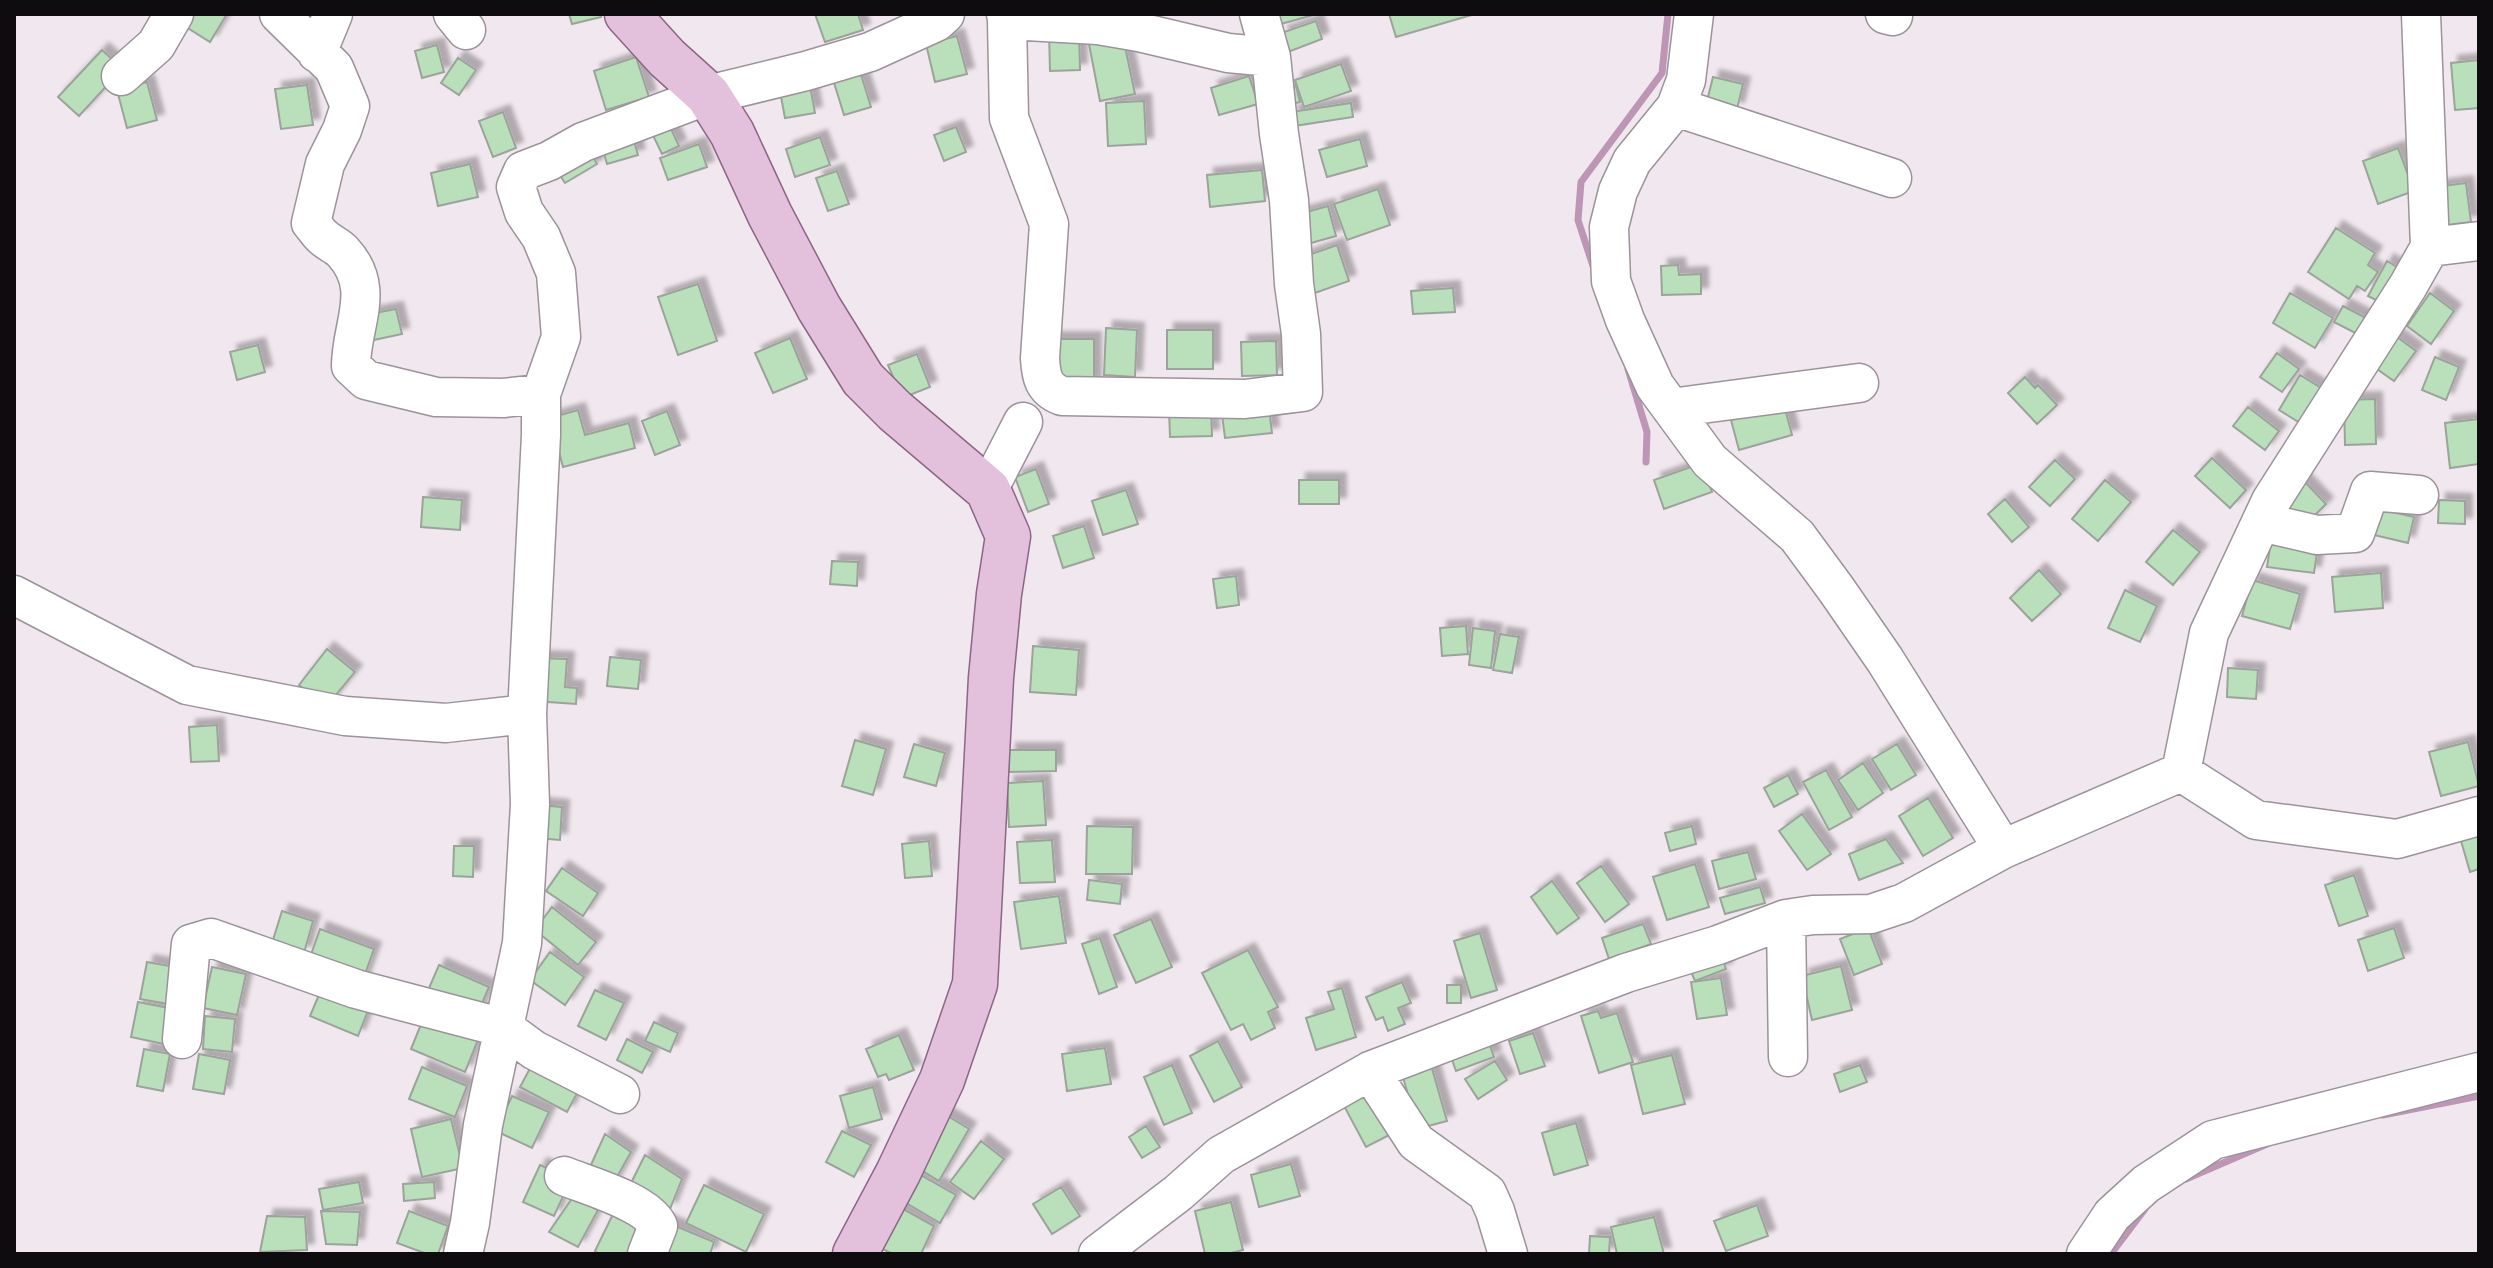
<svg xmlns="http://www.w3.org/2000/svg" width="2493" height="1268" font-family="Karla,sans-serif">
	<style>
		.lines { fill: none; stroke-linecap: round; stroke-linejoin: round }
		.stream { stroke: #bd95b5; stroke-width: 7 }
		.building { fill: #b9e0bb; stroke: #9ba39b; stroke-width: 2; filter: url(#shadow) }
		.minor-casing { stroke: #9c939a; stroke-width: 41 }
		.major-casing { stroke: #8c6685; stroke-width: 47 }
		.minor { stroke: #fff; stroke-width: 38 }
		.major { stroke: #e3c0dc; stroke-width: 44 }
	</style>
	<defs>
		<filter id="shadow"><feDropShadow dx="7" dy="-7" stdDeviation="2" flood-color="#0004"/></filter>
	</defs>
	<rect width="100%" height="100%" fill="#f1e7ee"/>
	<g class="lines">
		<!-- stream -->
		<path class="stream" d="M1593 266 1578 220 1581 182 1662 73 1668 14
			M1628 369 1647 432 1646 462
			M2383 1115 2479 1096
			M2186 1179 2267 1144
			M2111 1254 2145 1209"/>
	</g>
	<!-- building -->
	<path class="building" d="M179 14H227L210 42 175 20Z
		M569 14H600L601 17 572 24Z
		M815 14H858L863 30 825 42Z
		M1278 14H1317L1281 24Z
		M1389 14H1475L1396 37Z
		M1316 21 1322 39 1288 52 1281 33Z
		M1079 30 1080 70 1050 71 1049 31Z
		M957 36 967 74 935 82 926 44Z
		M1123 37 1135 94 1100 101 1089 44Z
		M437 45 444 72 422 78 415 51Z
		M102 50 113 60 102 73 111 81 79 116 58 97Z
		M636 57 649 97 606 110 594 71Z
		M458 58 476 70 459 95 441 83Z
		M2479 60V108L2455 110 2451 63Z
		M1341 64 1351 91 1304 107 1295 80Z
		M858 65 871 107 844 115 831 73Z
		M1249 76 1258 104 1219 115 1211 88Z
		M1713 77 1743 84 1737 109 1707 101Z
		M809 80 815 113 785 118 779 86Z
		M147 82 157 120 127 128 117 90Z
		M307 85 313 125 281 129 275 89Z
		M1296 86 1300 102 1288 105 1284 89Z
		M1144 101 1146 144 1108 146 1106 103Z
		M1351 103 1353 117 1294 126 1291 112Z
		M503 112 516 148 493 157 479 121Z
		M665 116 679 146 662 154 648 125Z
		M956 127 966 152 944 161 934 135Z
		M632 134 638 155 607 164 601 143Z
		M820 137 830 165 795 177 786 149Z
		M1360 139 1367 166 1327 177 1319 150Z
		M699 144 707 167 668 180 660 158Z
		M587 146 597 164 565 183 554 166Z
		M2398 148 2414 191 2378 204 2363 161Z
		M470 164 478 197 438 206 431 173Z
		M1262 170 1265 201 1210 207 1207 175Z
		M837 171 849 204 828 211 816 178Z
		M2466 183 2471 222 2439 226 2434 187Z
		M1378 189 1390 225 1347 240 1334 204Z
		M1328 206 1336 236 1304 245 1296 215Z
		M2336 228 2375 253 2368 265 2378 272 2365 291 2357 286 2349 299 2308 272Z
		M1337 245 1349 281 1312 294 1300 258Z
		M2387 261 2407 273 2388 306 2368 296Z
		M1678 265 1679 275 1701 274V294L1662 295 1661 266Z
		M698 284 717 341 678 355 658 297Z
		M1453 288 1455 312 1413 314 1411 291Z
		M2290 293 2333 318 2315 348 2273 323Z
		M2430 293 2454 311 2431 344 2407 326Z
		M2343 306 2372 321 2363 337 2334 322Z
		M396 309 402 334 369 341 364 315Z
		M1106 328 1137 330 1135 377 1104 375Z
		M1167 330H1213V369H1167Z
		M2389 331 2416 351 2394 381 2367 362Z
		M790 338 807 379 773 393 755 353Z
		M1050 339H1094V385H1050Z
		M1276 341 1277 375 1242 376 1241 342Z
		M258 345 265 372 237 380 230 352Z
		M2277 353 2299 369 2282 392 2260 377Z
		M917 354 930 387 902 398 888 365Z
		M2435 357 2459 367 2446 400 2422 390Z
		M2300 375 2326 391 2305 426 2279 410Z
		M2025 377 2035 388 2038 385 2057 405 2037 424 2008 393Z
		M2375 399 2376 444 2345 445 2344 400Z
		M1268 400 1272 433 1225 438 1221 406Z
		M1784 405 1792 435 1739 450 1731 420Z
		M2248 407 2279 431 2265 450 2233 426Z
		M1211 408 1212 436 1170 437 1169 409Z
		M578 410 585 435 629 423 635 448 563 467 550 418Z
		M667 411 680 445 655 455 642 421Z
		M2479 419V464L2450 468 2445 423Z
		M2212 458 2246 490 2230 508 2195 476Z
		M2055 460 2075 479 2050 506 2029 487Z
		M1702 463 1712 492 1664 509 1654 480Z
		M1036 469 1049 504 1028 512 1015 477Z
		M1299 480H1339V504H1299Z
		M2105 480 2131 502 2098 541 2072 519Z
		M2303 480 2326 504 2301 529 2278 506Z
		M1126 490 1138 524 1103 535 1092 501Z
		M423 497 462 500 460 530 421 527Z
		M2005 499 2029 527 2012 542 1988 514Z
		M2439 500 2465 501V524L2438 523Z
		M2375 508 2414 517 2408 543 2370 534Z
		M1084 526 1094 558 1063 568 1053 536Z
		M2173 530 2200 552 2173 585 2146 562Z
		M2271 540 2318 546 2314 573 2267 567Z
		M832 561 858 562 857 586 830 584Z
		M2039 570 2061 594 2032 621 2010 598Z
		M2381 573 2383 608 2335 612 2332 577Z
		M1236 576 1239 605 1217 608 1213 579Z
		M2252 580 2300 594 2290 629 2242 616Z
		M2125 590 2157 606 2140 642 2108 628Z
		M1466 626 1468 654 1442 656 1440 628Z
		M1473 628 1495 631 1491 668 1469 665Z
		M1500 634 1519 637 1512 673 1493 670Z
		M1033 646 1079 650 1076 695 1030 692Z
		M327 649 355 672 326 707 299 685Z
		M610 657 641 660 638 689 607 686Z
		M537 658 567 659 565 687 577 688 576 704 534 701Z
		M2228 668 2258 670 2256 699 2227 697Z
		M217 725 219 761 191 762 189 727Z
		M855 740 886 749 873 795 842 786Z
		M2468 742 2479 786 2441 796 2429 752Z
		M914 744 945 753 936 786 904 777Z
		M1897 744 1916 775 1891 790 1872 759Z
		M1009 750H1056V771L1009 772Z
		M1863 763 1883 793 1858 810 1838 780Z
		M1826 770 1852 817 1829 830 1803 782Z
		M1788 775 1798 794 1774 807 1764 788Z
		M1043 781 1046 825 1009 827 1007 783Z
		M1928 798 1953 838 1923 856 1899 816Z
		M539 805 562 807 560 840 536 838Z
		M1802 814 1831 854 1807 870 1779 831Z
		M1087 826 1133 827 1132 874H1086Z
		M1692 826 1696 844 1670 851 1665 833Z
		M2479 829V869L2470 872 2459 834Z
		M1886 839 1903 863 1859 880 1849 854Z
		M1052 840 1055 882 1020 883 1017 842Z
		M929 841 932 876 905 878 902 844Z
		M454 846H474L473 877 453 876Z
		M1748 852 1756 879 1719 889 1712 861Z
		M1695 864 1709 907 1667 920 1653 877Z
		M1601 866 1629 904 1605 922 1577 883Z
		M562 868 598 893 583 916 546 891Z
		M2354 875 2368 916 2339 926 2325 885Z
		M1089 880 1122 884 1120 904 1087 900Z
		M1552 881 1579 918 1557 934 1531 897Z
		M1760 887 1765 903 1725 914 1720 898Z
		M1059 896 1066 943 1021 949 1014 902Z
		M552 907 596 942 578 965 535 930Z
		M282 911 313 921 304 953 272 943Z
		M1151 919 1172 967 1136 983 1114 935Z
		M1643 924 1651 944 1609 959 1602 938Z
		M1868 928 1882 964 1854 975 1840 939Z
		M2394 928 2404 958 2368 971 2358 940Z
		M320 929 374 949 361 985 307 966Z
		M1480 933 1497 990 1471 998 1454 941Z
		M1100 938 1117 987 1099 994 1082 944Z
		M1718 947 1726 969 1695 981 1686 960Z
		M1248 950 1278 1007 1268 1012 1275 1028 1251 1040 1243 1024 1231 1030 1202 973Z
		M550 952 584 977 565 1005 530 980Z
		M147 962 181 968 174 1005 140 999Z
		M439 965 489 987 476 1017 426 995Z
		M1841 966 1852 1010 1812 1020 1802 976Z
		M212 967 246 974 237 1015 203 1008Z
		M1721 978 1727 1015 1697 1019 1691 982Z
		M1402 982 1411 1003 1398 1008 1405 1024 1388 1031 1383 1017 1376 1020 1366 997Z
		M324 983 371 1003 358 1036 310 1016Z
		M1447 985H1461V1003H1447Z
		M1342 988 1356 1037 1316 1050 1306 1018 1334 1009 1328 992Z
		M595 990 624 1003 606 1040 578 1026Z
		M138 1002 179 1010 173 1046 131 1037Z
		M1598 1011 1601 1018 1617 1013 1633 1062 1599 1073 1581 1016Z
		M205 1016 235 1019 232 1052 203 1049Z
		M424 1017 478 1040 465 1072 411 1049Z
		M654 1022 678 1033 670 1052 645 1041Z
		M1533 1033 1545 1066 1520 1074 1509 1041Z
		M899 1035 914 1070 889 1080 886 1074 878 1077 866 1049Z
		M1487 1037 1494 1057 1456 1071 1449 1051Z
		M627 1039 653 1052 642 1073 617 1060Z
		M1218 1041 1242 1087 1214 1102 1190 1056Z
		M1105 1048 1111 1084 1067 1091 1062 1054Z
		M144 1049 170 1054 163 1091 137 1086Z
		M199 1054 230 1060 224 1094 193 1089Z
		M1672 1055 1685 1104 1643 1114 1631 1065Z
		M534 1061 581 1086 567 1112 520 1087Z
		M1495 1061 1507 1080 1478 1099 1465 1079Z
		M1172 1065 1192 1113 1164 1125 1144 1077Z
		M1431 1065 1447 1121 1417 1129 1402 1073Z
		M1860 1065 1867 1082 1840 1092 1834 1074Z
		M422 1067 467 1086 455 1117 409 1099Z
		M873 1087 882 1119 849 1128 840 1096Z
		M1374 1087 1397 1131 1366 1147 1343 1104Z
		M512 1096 549 1112 532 1148 496 1131Z
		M943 1113 969 1129 939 1181 913 1165Z
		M451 1119 463 1168 422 1177 411 1129Z
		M1576 1123 1588 1165 1554 1175 1542 1133Z
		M1146 1126 1160 1147 1142 1158 1129 1137Z
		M842 1131 871 1145 854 1177 826 1162Z
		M605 1134 631 1152 613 1184 590 1167Z
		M981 1141 1004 1159 974 1199 950 1182Z
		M645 1155 682 1179 670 1209 628 1189Z
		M1291 1164 1300 1196 1259 1207 1251 1175Z
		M540 1165 571 1179 554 1216 523 1202Z
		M917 1173 956 1195 940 1223 901 1200Z
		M359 1182 363 1203 323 1210 319 1189Z
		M434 1182 435 1198 404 1201 403 1184Z
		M704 1185 764 1214 746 1252 686 1223Z
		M1061 1187 1080 1216 1052 1234 1033 1204Z
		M573 1197 598 1210 578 1247 549 1232Z
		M1231 1202 1243 1250 1227 1254H1205L1195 1211Z
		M896 1205 934 1226 921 1254H893L876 1246Z
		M1757 1205 1768 1236 1726 1251 1714 1221Z
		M615 1210 637 1225 628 1254H599L595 1251Z
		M321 1211 360 1212 357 1245 326 1244Z
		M409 1211 448 1226 438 1254H427L397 1243Z
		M267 1216 305 1217 307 1250 260 1252Z
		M1654 1217 1664 1254H1617L1611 1227Z
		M666 1222 714 1242 710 1254H654Z
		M1590 1236 1610 1237 1609 1254H1589Z"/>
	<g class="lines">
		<!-- minor casing -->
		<g class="minor-casing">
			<path id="minor" d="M279 14 334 68 350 106 342 130 325 164 311 223C315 227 318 233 323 237 329 243 338 246 343 252 377 289 351 324 351 366L366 380 436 397 503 398 541 394
				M453 14 466 30
				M1006 14 1007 20 1098 25 1139 32 1228 53 1271 57 1259 14
				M1694 14 1686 80 1676 107 1632 161 1618 191 1609 227 1611 281 1625 320 1655 386 1710 461 1797 536 1836 589 1885 660 2003 849
				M1885 14 1893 16
				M1007 20 1009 118 1049 224 1040 358C1041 376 1043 389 1062 396L1245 399 1303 392 1301 334 1294 284 1289 200 1279 134 1271 57
				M317 53 333 14
				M121 76 156 45 174 14
				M1676 107 1892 178
				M2430 247 2479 241
				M1671 408 1859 383
				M988 490 1023 422
				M2261 522 2317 535 2355 533 2370 491 2419 495
				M14 595 187 685 345 716 446 723 527 714 541 435V394L561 337 556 273 541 237 524 212 516 187 523 171 549 161 583 142 708 95 806 71 870 52 936 22 945 14
				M2181 772 2256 820 2397 839 2479 816
				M1786 919 1788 1057
				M182 1039 191 944 211 938 356 989 504 1028 534 1050 620 1094
				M1370 1071 1416 1142 1487 1193 1495 1211 1508 1254
				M564 1176C589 1186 647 1202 658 1226L647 1254
				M463 1254 470 1223 483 1125 522 943 530 804 527 714
				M1098 1254 1178 1193 1221 1155 1370 1071 1626 973 1718 945 1786 919 1813 915 1871 914 1904 903 2003 849 2181 772 2209 633 2271 501 2408 286 2430 247 2421 14
				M2086 1254 2112 1215 2146 1184 2213 1140 2479 1072"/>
		</g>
		<!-- major casing -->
		<g class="major-casing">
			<path id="major" d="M627 14 667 58 708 95 732 133 770 215 819 308 863 379 895 411 988 490 1008 536 999 594 991 678 975 984 942 1080 898 1173 855 1254"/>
		</g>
		<!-- minor -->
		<use href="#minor" class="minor"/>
		<!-- major -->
		<use href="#major" class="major"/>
	</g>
	<!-- border -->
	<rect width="2493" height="1268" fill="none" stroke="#0f0c0f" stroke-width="32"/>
</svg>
